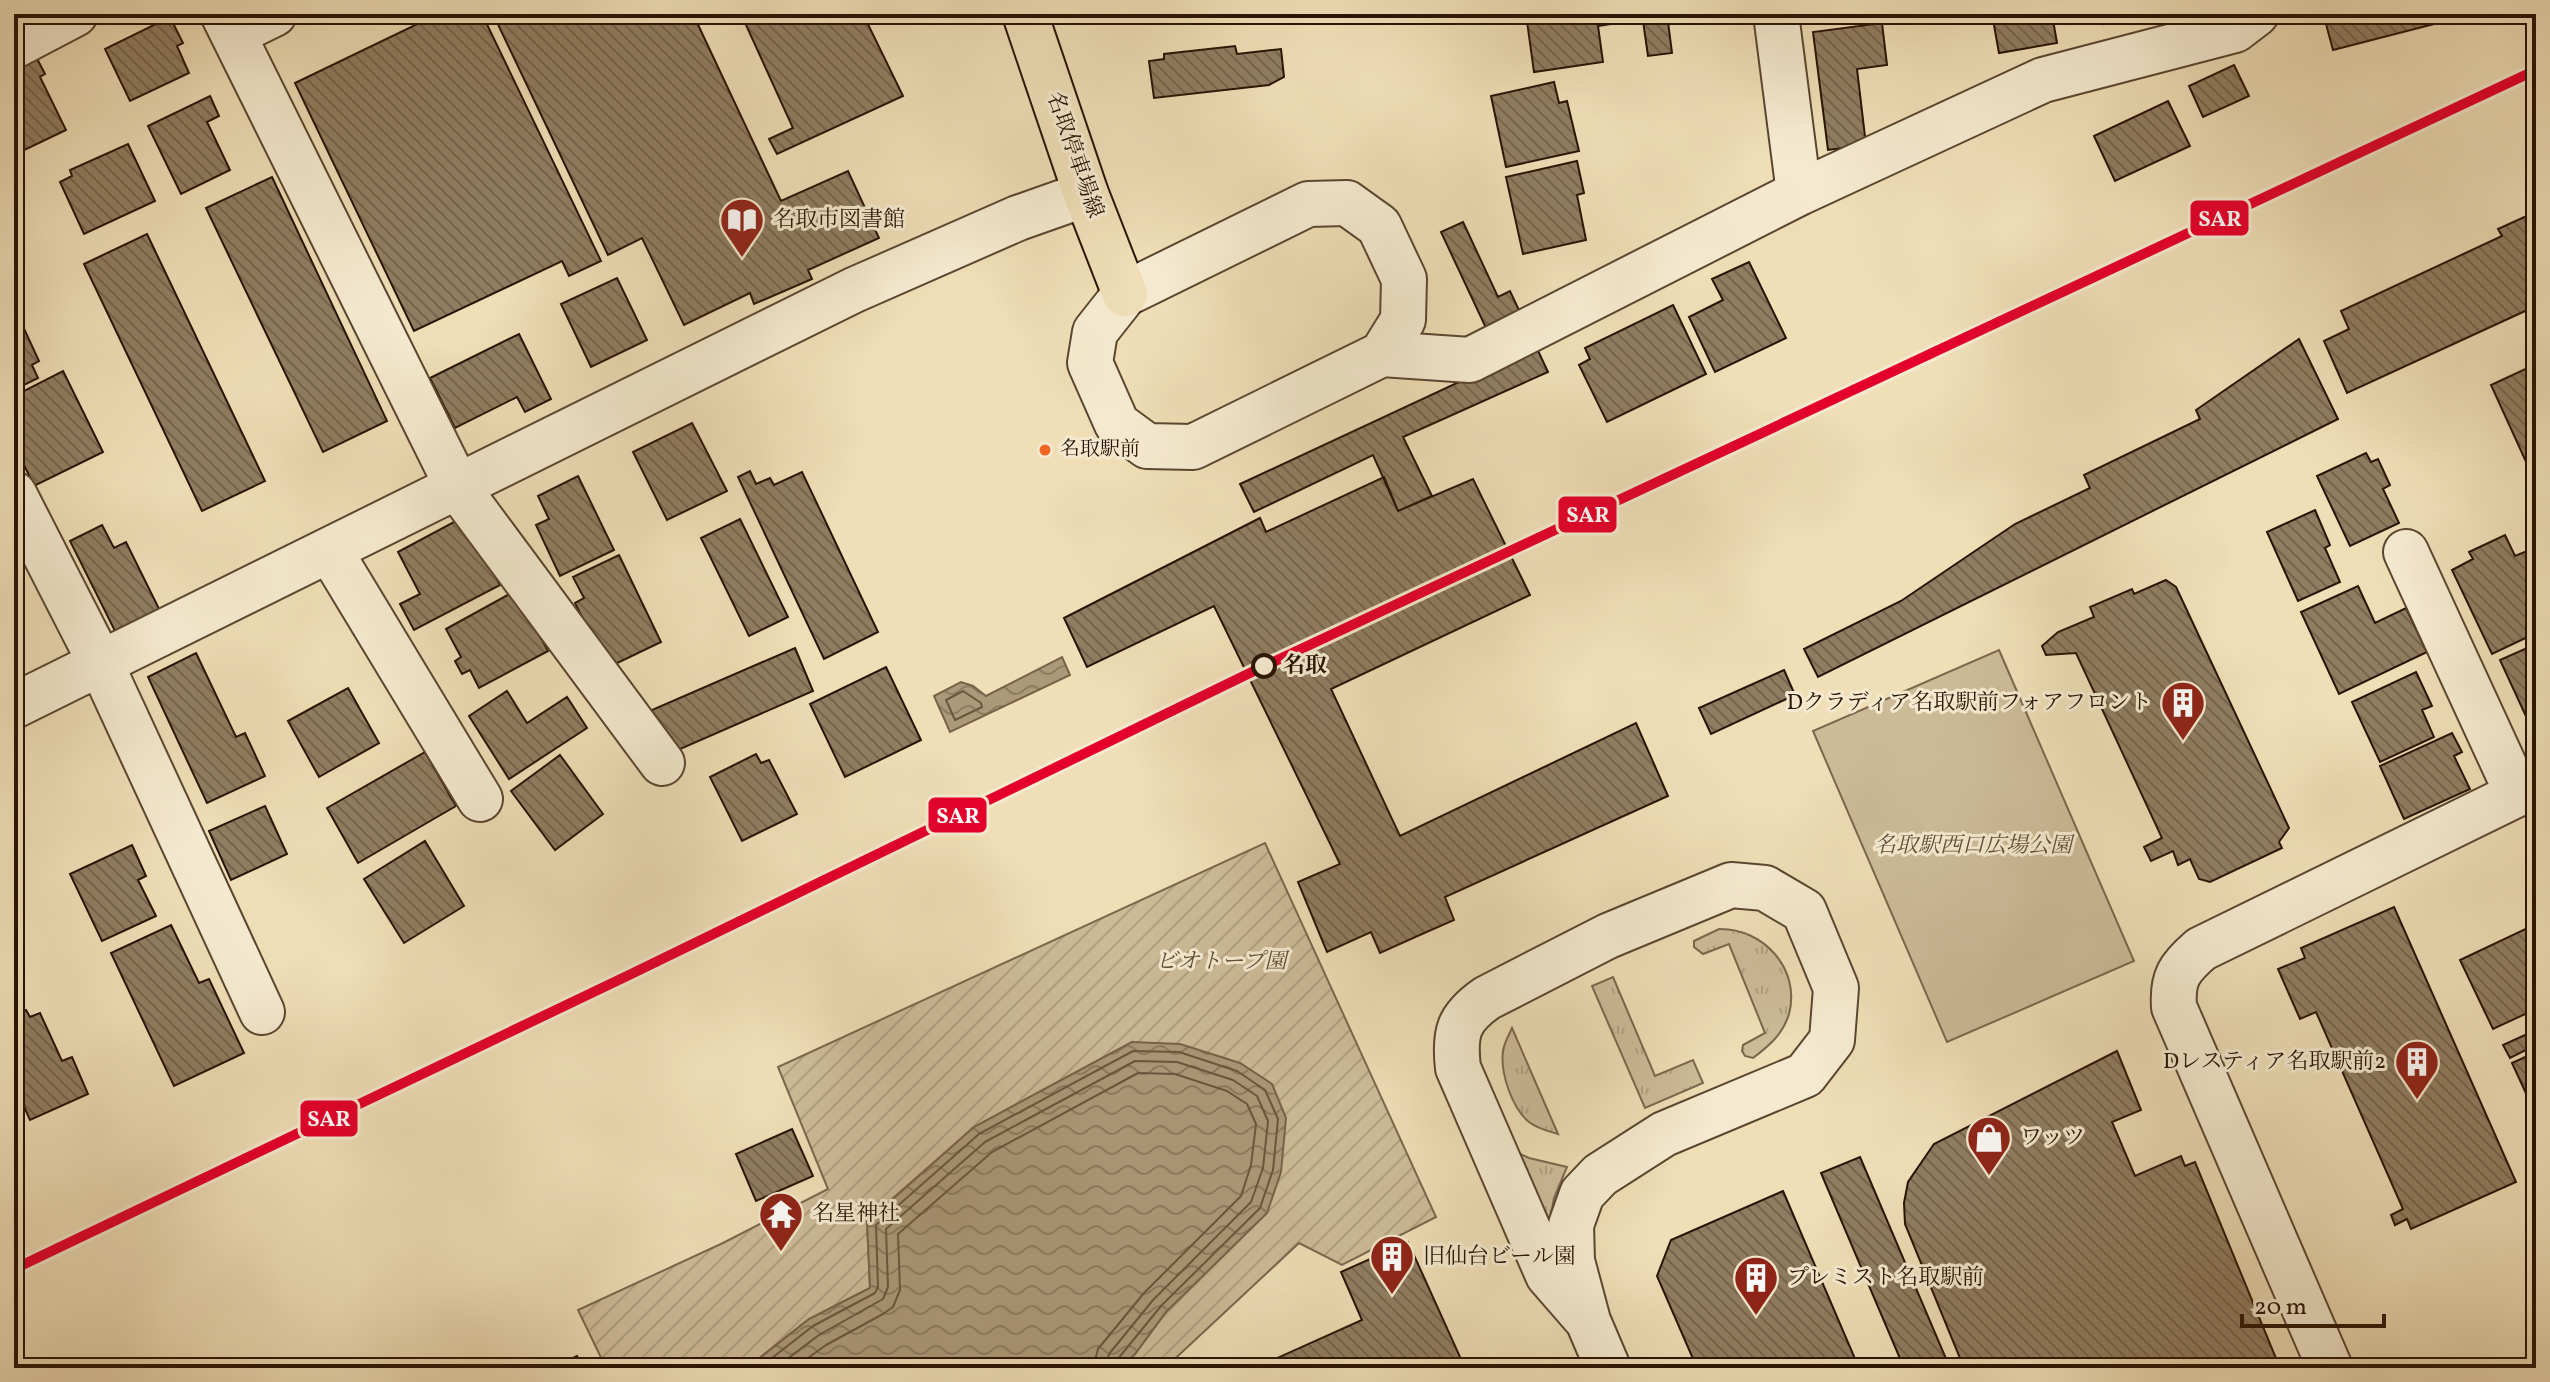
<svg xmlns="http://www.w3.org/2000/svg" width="2550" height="1382" font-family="Vollkorn,'Noto Serif JP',serif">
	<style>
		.grass { fill: url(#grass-tufts); stroke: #7b674e; stroke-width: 2 }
		.park { fill: #cdbb98; stroke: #7b674e; stroke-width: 2 }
		.garden { fill: url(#garden-furrows); stroke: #7b674e; stroke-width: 2 }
		.water { fill: url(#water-waves); stroke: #78634a; stroke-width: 2 }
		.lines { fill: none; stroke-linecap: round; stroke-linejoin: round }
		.shore { stroke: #6a563e; stroke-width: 2 }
		.building { fill: url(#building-back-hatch); stroke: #291304; stroke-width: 2 }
		.minor-casing { stroke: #5a4630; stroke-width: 48 }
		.major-casing { stroke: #291304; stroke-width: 48 }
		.minor { stroke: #f5ead0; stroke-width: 44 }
		.major { stroke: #efdeb6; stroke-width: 44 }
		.rail-1-casing { stroke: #f5ead0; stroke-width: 16 }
		.rail-1 { stroke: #e4002b; stroke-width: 10 }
		.bus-dot { fill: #f26522; stroke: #f5ead0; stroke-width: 3 }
		.stop-dot { fill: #f5ead0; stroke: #291304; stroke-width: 4 }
		.labels { text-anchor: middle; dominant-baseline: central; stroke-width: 6; stroke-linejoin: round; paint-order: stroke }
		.bus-label { font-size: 20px; fill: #291304; stroke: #f5ead0; text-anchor: start }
		.street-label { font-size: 22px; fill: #291304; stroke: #f5ead0 }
		.poi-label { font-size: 22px; fill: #291304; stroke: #f5ead0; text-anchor: start }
		.stop-label { font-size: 22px; font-weight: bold; fill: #291304; stroke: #f5ead0; text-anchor: start }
		.park-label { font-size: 22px; font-style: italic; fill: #624e38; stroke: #f5ead0 }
		.line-badge { stroke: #f5ead0; stroke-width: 3 }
		.badge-label { font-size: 22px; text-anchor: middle; font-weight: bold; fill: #fff }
	</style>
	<defs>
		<pattern id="grass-tufts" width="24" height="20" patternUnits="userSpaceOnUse" patternTransform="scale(2)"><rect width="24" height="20" fill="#cdbb98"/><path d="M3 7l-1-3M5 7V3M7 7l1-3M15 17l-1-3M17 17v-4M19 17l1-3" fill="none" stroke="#b0a081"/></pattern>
		<pattern id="garden-furrows" width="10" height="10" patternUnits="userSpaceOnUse" patternTransform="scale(2)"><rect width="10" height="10" fill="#cdbb98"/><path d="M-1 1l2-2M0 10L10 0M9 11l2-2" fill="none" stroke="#b0a081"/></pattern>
		<pattern id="water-waves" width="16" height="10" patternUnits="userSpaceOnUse" patternTransform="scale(2)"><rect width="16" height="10" fill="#ac9979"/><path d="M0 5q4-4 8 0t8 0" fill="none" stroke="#8c7c61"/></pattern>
		<pattern id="building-back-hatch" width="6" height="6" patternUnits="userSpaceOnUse" patternTransform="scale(2)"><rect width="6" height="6" fill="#907d61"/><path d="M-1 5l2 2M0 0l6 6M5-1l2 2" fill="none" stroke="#76654e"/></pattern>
	</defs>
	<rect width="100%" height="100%" fill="#efdeb6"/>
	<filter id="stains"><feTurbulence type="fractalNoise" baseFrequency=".0025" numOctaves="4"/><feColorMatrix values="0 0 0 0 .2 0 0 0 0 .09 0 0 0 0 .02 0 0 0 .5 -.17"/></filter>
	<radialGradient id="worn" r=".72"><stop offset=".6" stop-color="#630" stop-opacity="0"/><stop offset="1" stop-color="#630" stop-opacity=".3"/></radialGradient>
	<!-- grass -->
	<path class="grass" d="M1719 929C1763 928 1801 969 1789 1014 1783 1034 1769 1046 1753 1058L1745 1056 1742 1051 1743 1045 1765 1033 1729 944 1703 954 1694 947V941Z
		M1613 977 1655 1076 1693 1060 1703 1083 1645 1108 1592 986Z
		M1512 1028 1558 1134C1548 1131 1538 1129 1529 1122 1512 1108 1500 1073 1503 1051 1504 1043 1509 1035 1512 1028Z
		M1514 1151 1529 1158 1567 1167 1554 1198 1548 1230Z"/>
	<!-- park -->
	<path class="park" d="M1999 650 2134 961 1947 1042 1813 731Z"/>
	<!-- garden -->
	<path class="garden" d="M1265 843 1436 1217 1342 1265 1299 1243 1165 1368H1120L1135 1354 1166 1312 1132 1042 974 1127 867 1221 870 1288 809 1319 747 1368H606L578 1310 723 1243 828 1189 778 1067Z"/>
	<!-- water -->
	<path class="water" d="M1062 657 1070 675 950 732 934 696 961 682 973 686 986 696Z
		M1132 1042 1180 1044 1240 1063 1272 1084 1286 1118 1281 1172 1267 1213 1166 1312 1135 1354 1120 1368H747L809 1319 870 1288 867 1222 974 1127Z"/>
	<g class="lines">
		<!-- shore -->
		<path class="shore" d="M963 691 981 703 982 707 955 720 946 700Z
			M759 1368 813 1326 875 1293 878 1287 876 1225 979 1134 1133 1051 1179 1052 1237 1071 1265 1090 1278 1119 1273 1170 1260 1208 1161 1306 1117 1360 1115 1368
			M775 1368 819 1335 883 1299 888 1287 886 1229 985 1142 1135 1061 1177 1062 1233 1080 1257 1096 1268 1121 1263 1168 1251 1202 1153 1300 1109 1354 1105 1368
			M794 1368 826 1345 883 1314 893 1307 900 1290 898 1234 992 1152 1138 1073 1175 1074 1227 1091 1247 1104 1256 1124 1251 1165 1241 1196 1144 1293 1098 1349 1093 1368"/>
	</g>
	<!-- building -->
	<path class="building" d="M438 14H482L601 261 569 276 562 261 414 331 295 83Z
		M493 14H693L781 201 848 171 879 238 808 270 812 279 754 304 750 293 684 325 642 238 608 255Z
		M741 14H863L903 96 777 154 769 139 793 128Z
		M1526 14H1617L1618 23 1598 26 1603 62 1534 72Z
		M1642 14H1667L1672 53 1648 56Z
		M1992 14H2052L2057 43 1999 53Z
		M2102 14H2169L2104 24Z
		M2365 14H2473L2333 50 2326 24Z
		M170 17 183 43 177 46 189 73 130 101 105 49Z
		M1882 23 1887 65 1857 69 1866 145 1828 150 1813 32Z
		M1235 46 1237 54 1281 49 1284 77 1269 85 1154 98 1149 61 1164 59V54Z
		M32 49 45 74 40 77 66 130 14 155V58Z
		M2234 65 2249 96 2203 117 2189 86Z
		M1554 82 1559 103 1567 101 1579 151 1506 167 1491 96Z
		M210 96 219 116 207 122 230 170 181 194 148 126Z
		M2168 101 2190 146 2115 181 2094 136Z
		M128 144 155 201 84 234 60 182 72 176 70 170Z
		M1577 161 1584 193 1577 195 1586 240 1523 254 1506 177Z
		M272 177 387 421 323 452 206 208Z
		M2533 213 2536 219V306L2347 393 2324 341 2349 329 2341 311 2502 236 2498 229Z
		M1463 222 1498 297 1510 291 1548 372 1403 437 1432 496 1398 511 1373 455 1254 512 1240 484 1502 362 1441 232Z
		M147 234 265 481 202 511 84 264Z
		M1749 262 1786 338 1715 372 1689 317 1723 300 1712 279Z
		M617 278 647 340 591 367 561 304Z
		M1673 305 1706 374 1607 422 1579 365 1590 359 1585 348Z
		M14 307 39 361 32 365 38 378 14 390Z
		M519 334 551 399 525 412 517 397 455 428 430 378Z
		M2299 339 2338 419 1818 677 1804 649 1901 601 2015 524 2090 488 2084 475 2200 419 2196 410Z
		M2536 364V460L2527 464 2491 385Z
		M63 371 103 452 34 486 14 444V396Z
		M692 423 727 491 667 520 633 452Z
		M2366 453 2371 462 2378 459 2390 485 2383 489 2399 523 2350 546 2317 476Z
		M750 471 756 484 770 478 774 485 802 472 878 632 824 659 738 477Z
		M578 476 614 550 560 576 536 525 549 519 538 496Z
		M1384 477 1398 511 1473 479 1530 595 1331 689 1400 836 1636 723 1668 796 1445 897 1454 920 1422 934 1380 953 1371 932 1327 952 1298 882 1340 864 1214 606 1087 667 1064 618 1260 518 1266 532Z
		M2315 510 2330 545 2325 548 2340 582 2298 601 2267 532Z
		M465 516 500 585 414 630 400 604 420 594 398 552Z
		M740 519 788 617 749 636 701 538Z
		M102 525 114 548 126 542 166 623 122 645 70 541Z
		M2505 535 2515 556 2527 551 2536 571V633L2492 654 2452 570 2473 559 2469 552Z
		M619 555 661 642 607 668 575 603 584 598 573 577Z
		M2166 580 2176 587 2289 828 2279 842 2282 848 2210 882 2199 879 2190 859 2178 865 2173 851 2151 861 2144 847 2162 838 2076 653 2046 655 2042 646 2058 632 2094 617 2090 607 2132 589 2134 594Z
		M2358 586 2375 623 2406 608 2427 652 2339 694 2301 612Z
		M515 591 548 651 479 688 470 670 462 674 455 661 461 657 446 629Z
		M2536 644V738L2500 660Z
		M795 648 813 691 671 753 652 710Z
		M196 653 236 737 245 733 265 776 207 803 148 677Z
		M886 667 921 740 845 777 810 704Z
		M1784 670 1795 695 1711 734 1699 708Z
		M2416 672 2432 706 2422 710 2434 737 2380 762 2352 702Z
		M348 688 379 743 319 777 288 721Z
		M507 691 527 723 567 697 587 728 509 779 469 716Z
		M2452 733 2462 752 2454 756 2470 789 2404 819 2380 766Z
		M425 752 456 806 358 863 327 808Z
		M756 754 761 763 769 760 797 814 742 841 710 777Z
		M560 755 603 814 555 850 511 791Z
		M265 806 287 854 231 880 209 831Z
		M425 841 464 906 404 943 364 879Z
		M132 845 146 876 138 880 156 916 102 941 70 874Z
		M2394 907 2516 1182 2411 1229 2407 1219 2395 1225 2391 1215 2403 1209 2316 1012 2300 1019 2278 969 2305 958 2301 948Z
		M2536 924V1009L2493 1029 2460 960Z
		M171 925 199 983 209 979 244 1053 174 1086 111 953Z
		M26 1010 30 1017 40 1013 62 1061 72 1057 88 1094 30 1120 14 1084V1015Z
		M2536 1030V1045L2510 1058 2503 1045Z
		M2117 1051 2141 1110 2112 1122 2135 1176 2181 1156 2185 1166 2195 1162 2280 1368H1964L1905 1224 1904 1203 1908 1182 1934 1144Z
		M2536 1052V1115L2512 1063Z
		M792 1129 813 1176 756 1201 736 1154Z
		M1860 1157 1950 1368H1904L1821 1173Z
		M1783 1191 1859 1368H1731L1727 1358 1705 1368H1697L1657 1276 1671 1240Z
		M1408 1242 1465 1368H1255L1362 1320 1341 1272Z
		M577 1356 583 1368H551Z"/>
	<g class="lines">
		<!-- minor casing -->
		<g class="minor-casing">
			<path id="minor" d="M223 14 458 488 662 763
				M1776 14 1799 193
				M233 34 274 14
				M14 46 75 14
				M1347 203 1379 226 1404 279 1403 320 1382 354 1193 447 1147 446 1117 424 1090 363 1095 332 1125 294 1308 204Z
				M1382 354 1470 360 1799 193 2043 80 2235 30 2256 14
				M14 494 101 664 262 1012
				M330 551 480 799
				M2406 552 2517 793
				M14 706 854 290 1018 218 1086 194
				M1588 1321 1548 1275 1458 1068C1454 1033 1458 1018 1487 998L1608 936 1731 885 1765 888 1804 911 1836 988 1832 1040 1805 1075 1664 1134 1600 1175 1582 1194 1571 1225 1572 1261 1588 1321 1608 1368
				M2330 1368 2174 1007C2172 978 2179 968 2201 949L2536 785"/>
		</g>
		<!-- major casing -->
		<g class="major-casing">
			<path id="major" d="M1025 14 1086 194 1125 294"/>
		</g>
		<!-- minor -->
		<use href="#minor" class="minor"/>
		<!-- major -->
		<use href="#major" class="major"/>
		<!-- rail-1 casing -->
		<g class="rail-1-casing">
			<path id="rail-1" d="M14 1269 627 976 1254 671 2536 70"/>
		</g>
		<!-- rail-1 -->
		<use href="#rail-1" class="rail-1"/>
	</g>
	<!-- icons -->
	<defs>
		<g id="library-pin" transform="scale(2.3)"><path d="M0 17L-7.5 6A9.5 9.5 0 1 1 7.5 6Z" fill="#8f2418" stroke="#f5ead0"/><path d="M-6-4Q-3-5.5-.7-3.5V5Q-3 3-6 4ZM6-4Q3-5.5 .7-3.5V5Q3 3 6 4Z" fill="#fff"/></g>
		<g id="building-pin" transform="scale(2.3)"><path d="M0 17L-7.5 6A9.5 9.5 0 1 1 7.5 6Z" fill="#8f2418" stroke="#f5ead0"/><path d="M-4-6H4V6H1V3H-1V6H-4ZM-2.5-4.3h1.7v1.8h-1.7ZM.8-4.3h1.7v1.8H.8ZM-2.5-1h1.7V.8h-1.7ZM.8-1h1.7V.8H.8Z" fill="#fff"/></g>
		<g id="shop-pin" transform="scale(2.3)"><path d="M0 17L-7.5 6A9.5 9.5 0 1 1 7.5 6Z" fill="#8f2418" stroke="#f5ead0"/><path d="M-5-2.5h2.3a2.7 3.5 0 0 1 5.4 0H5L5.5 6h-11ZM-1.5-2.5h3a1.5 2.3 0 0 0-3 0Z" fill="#fff"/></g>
		<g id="temple-pin" transform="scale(2.3)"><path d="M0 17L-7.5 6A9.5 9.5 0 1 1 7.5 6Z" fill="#8f2418" stroke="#f5ead0"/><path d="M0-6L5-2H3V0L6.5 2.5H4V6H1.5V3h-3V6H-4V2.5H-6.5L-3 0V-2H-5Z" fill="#fff"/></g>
	</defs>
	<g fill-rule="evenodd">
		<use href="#library-pin" x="742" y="220"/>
		<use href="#building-pin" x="2183" y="703"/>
		<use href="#building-pin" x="2417" y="1062"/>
		<use href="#shop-pin" x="1989" y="1138"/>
		<use href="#temple-pin" x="781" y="1214"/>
		<use href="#building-pin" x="1392" y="1257"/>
		<use href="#building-pin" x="1756" y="1278"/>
	</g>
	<!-- markers -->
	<circle class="bus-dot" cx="1045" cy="450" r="7"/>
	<circle class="stop-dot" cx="1264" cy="666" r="11"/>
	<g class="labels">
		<!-- bus labels -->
		<g class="bus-label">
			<text x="1060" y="450">名取駅前</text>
		</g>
		<!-- street labels -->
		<g class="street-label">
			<text transform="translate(1074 155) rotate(71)">名取停車場線</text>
		</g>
		<!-- poi labels -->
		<g class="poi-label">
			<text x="773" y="220">名取市図書館</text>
			<text x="2152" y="703" text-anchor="end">Dクラディア名取駅前フォアフロント</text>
			<text x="2386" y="1062" text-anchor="end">Dレスティア名取駅前2</text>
			<text x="2020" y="1138">ワッツ</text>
			<text x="812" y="1214">名星神社</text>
			<text x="1423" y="1257">旧仙台ビール園</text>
			<text x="1787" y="1278">プレミスト名取駅前</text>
		</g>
		<!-- stop labels -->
		<g class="stop-label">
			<text x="1283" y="666">名取</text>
		</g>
		<!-- park labels -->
		<g class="park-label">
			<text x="1973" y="846">名取駅西口広場公園</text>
			<text x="1221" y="962">ビオトープ園</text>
		</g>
	</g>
	<g class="line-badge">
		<rect x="2189" y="199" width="61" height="38" rx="8" fill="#e4002b"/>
		<rect x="1557" y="495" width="61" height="39" rx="8" fill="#e4002b"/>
		<rect x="927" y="796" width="61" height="38" rx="8" fill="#e4002b"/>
		<rect x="299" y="1099" width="60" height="39" rx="8" fill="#e4002b"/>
	</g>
	<g class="badge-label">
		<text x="2220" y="226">SAR</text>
		<text x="1588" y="522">SAR</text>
		<text x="958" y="823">SAR</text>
		<text x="329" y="1126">SAR</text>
	</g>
	<!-- margin -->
	<rect width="2550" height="1382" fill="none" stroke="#efdeb6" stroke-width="48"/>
	<rect x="16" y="16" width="2518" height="1350" fill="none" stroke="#291304" stroke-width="4"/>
	<rect x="24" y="24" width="2502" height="1334" fill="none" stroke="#291304" stroke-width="2"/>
	<!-- scale -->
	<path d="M2242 1314v12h142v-12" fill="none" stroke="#291304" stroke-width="4"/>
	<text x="2254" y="1314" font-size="24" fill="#291304" stroke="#f5ead0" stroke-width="6" paint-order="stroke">20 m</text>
	<rect width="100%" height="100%" filter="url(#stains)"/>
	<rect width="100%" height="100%" fill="url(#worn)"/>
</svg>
